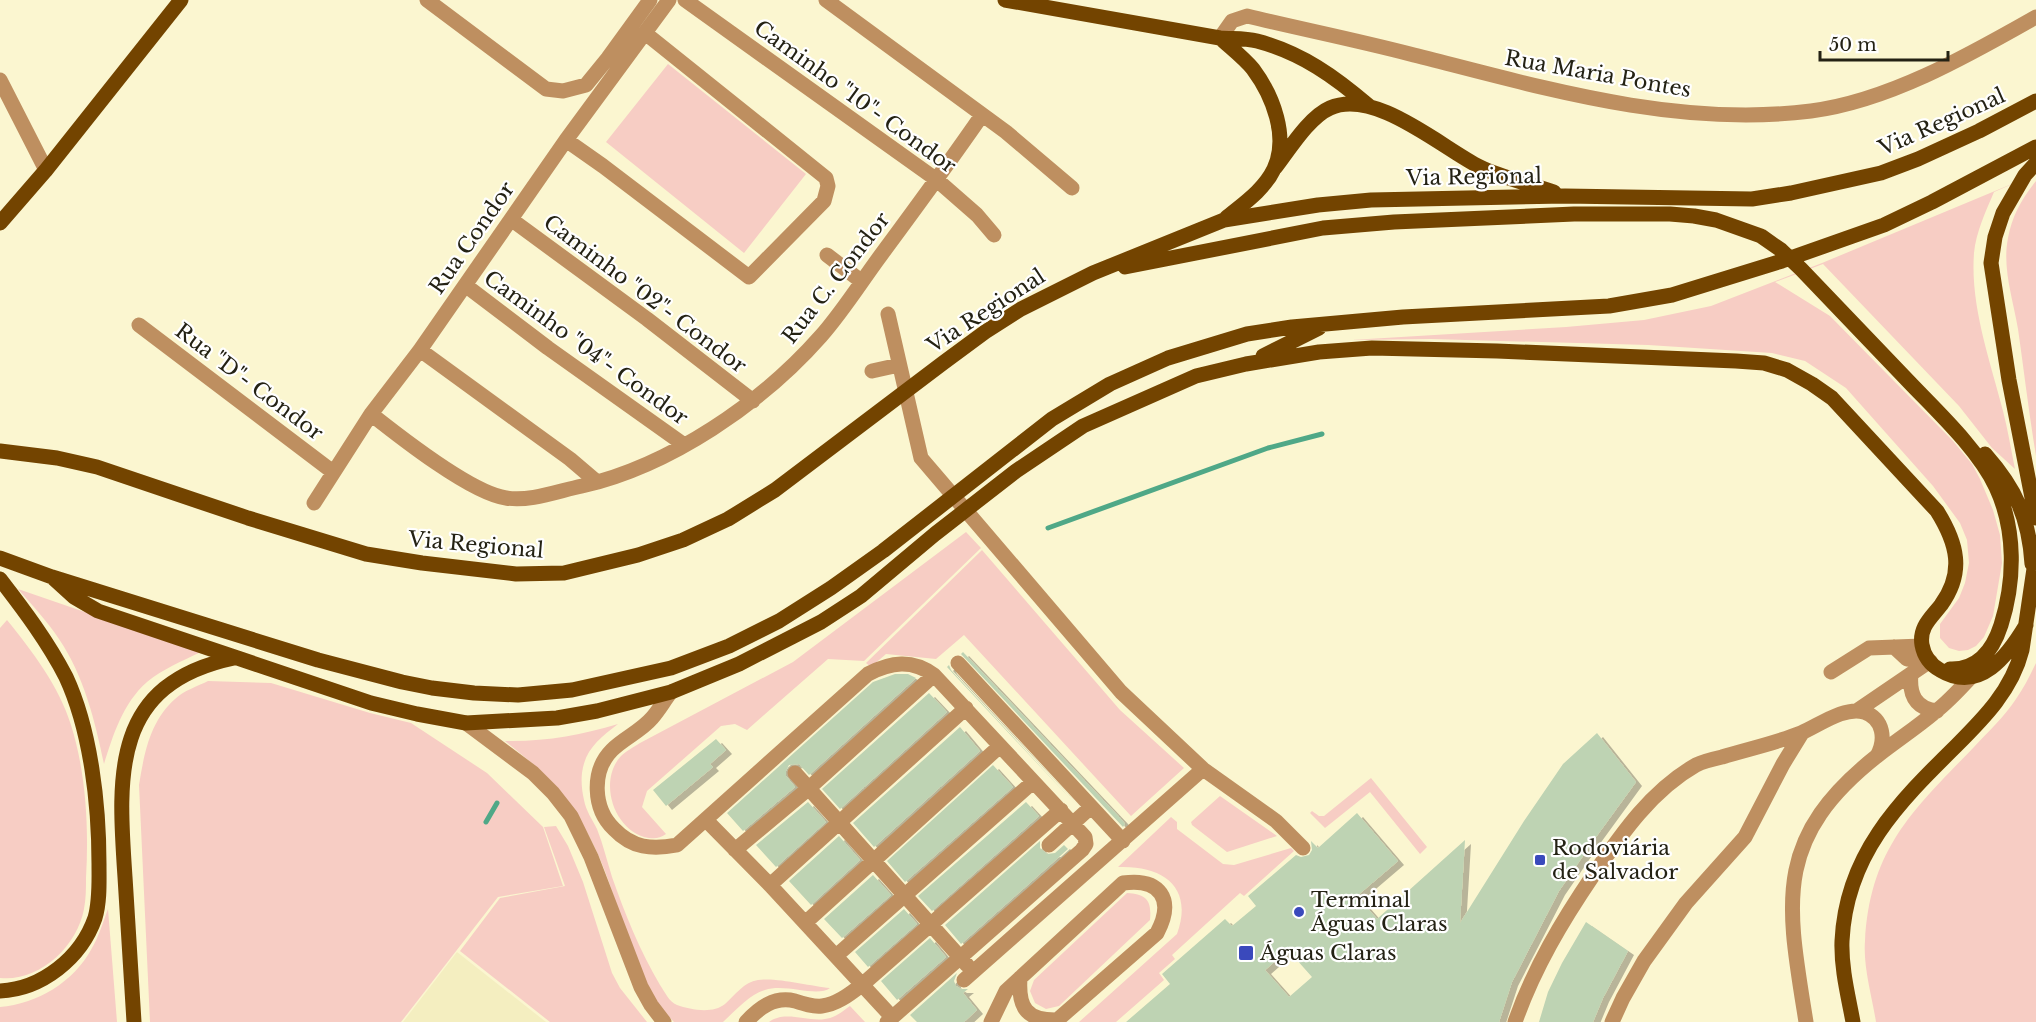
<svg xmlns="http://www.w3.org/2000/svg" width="2036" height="1022" font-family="'Libre Baskerville',serif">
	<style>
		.built { fill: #f4eec0 }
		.green { fill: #f7cdc4 }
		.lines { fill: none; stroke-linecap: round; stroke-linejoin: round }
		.stream { stroke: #4fa887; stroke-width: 5 }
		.building { fill: #bed3b3; fill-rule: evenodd; filter: url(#shadow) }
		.minor { stroke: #be8f60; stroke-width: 15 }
		.major { stroke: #734400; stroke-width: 15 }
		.poi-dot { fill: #3a49bc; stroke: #fff; stroke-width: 2 }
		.labels { text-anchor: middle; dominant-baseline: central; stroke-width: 4.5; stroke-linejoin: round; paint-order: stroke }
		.street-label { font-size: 21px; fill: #242214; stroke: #fff }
		.poi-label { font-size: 21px; fill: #242214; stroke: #fff; text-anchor: start }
	</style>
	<defs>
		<filter id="shadow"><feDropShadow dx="6" dy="4" stdDeviation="0" flood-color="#0004"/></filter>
	</defs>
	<rect width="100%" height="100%" fill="#fbf6d0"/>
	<!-- built -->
	<path class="built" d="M457 952 546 1022H403Z"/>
	<!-- green -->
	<path class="green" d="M668 64 806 174 744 253 606 142Z
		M2036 174 1994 192C1986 211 1976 232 1974 253 1970 306 1990 360 2003 411 2008 430 2011 450 2015 469L1992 448 1959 406 1823 264 1775 282 1830 316 1953 441 1972 464 1980 479 1993 510 2000 535 2002 563 1993 616 1984 637 1976 646 1968 650 1959 651 1949 648 1940 638V624L1959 598 1965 583 1969 563 1967 540 1960 523 1933 486 1846 388 1805 361 1772 353 1648 345 1431 339 1351 340 1566 327 1644 320 1711 306 1822 263Z
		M2036 181V456C2029 414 2024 371 2018 329 2013 299 2002 268 2008 238 2012 216 2022 198 2036 181Z
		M966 532 981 548 864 661 828 659 747 730 735 724 721 726 647 791 642 807 666 834C660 838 656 839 649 838 615 833 597 782 621 756 626 751 634 747 640 743L793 662Z
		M982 550 1120 710 1184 768 1131 816 964 635 936 659 886 654 871 667 866 663Z
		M18 589 201 652C182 661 163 669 147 682 123 703 113 735 104 764 95 721 84 676 59 639 47 621 32 605 18 589Z
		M7 620C32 651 59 686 71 725 86 773 89 827 86 878 86 888 86 899 84 909 77 947 39 982 0 978V628Z
		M2036 663V1022H1876C1872 996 1863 967 1865 941 1870 848 1914 809 1974 747 1988 732 2005 716 2016 699 2024 688 2030 675 2036 663Z
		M208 681 271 683 370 713 411 723 487 773 543 827 563 886 498 897 401 1022H150L139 785C144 754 150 721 175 699 183 691 198 686 208 681Z
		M618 724C600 738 585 749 582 773 581 782 582 791 584 800 586 811 592 819 597 829 603 844 607 861 612 877 625 914 640 951 660 985 665 992 669 1002 677 1005 691 1010 713 1014 725 1004 735 995 744 982 758 980 775 977 811 986 830 988 817 998 786 983 765 990 749 995 735 1011 723 1022H674C629 978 622 903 595 848 572 799 548 775 505 741 544 742 581 735 618 724Z
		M1371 778 1427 847 1420 854 1370 792 1325 828 1310 813 1312 811 1319 816H1324Z
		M1220 796 1277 836 1227 852 1192 825 1191 822Z
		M1171 817 1177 822V829L1223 864 1234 865 1291 848 1294 851 1244 896 1240 893 1172 955 1175 959 1159 973 1164 980 1116 1022H1079L1177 934C1194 887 1163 865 1118 867Z
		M556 826 568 846 583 882 612 973 620 988 647 1022H550L460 951 500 898 565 886 544 827Z
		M1127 893C1146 894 1152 900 1150 920L1059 1006 1046 1009 1035 1003 1030 991 1034 980Z
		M108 909 117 1022H0V1007C37 1004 74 982 92 948 99 936 103 922 108 909Z
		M850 1006 865 1022H769C785 1010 807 1022 825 1019 835 1018 843 1011 850 1006Z"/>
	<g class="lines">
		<!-- stream -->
		<path class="stream" d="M1048 528 1268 448 1322 434
			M486 822 497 803"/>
	</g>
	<!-- building -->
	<path class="building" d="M963 652 1122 820 1125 824 1123 827 961 654Z
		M949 665 951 670 1077 806 947 667Z
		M895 674H908L916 678 809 775 799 764 789 765 786 771V776L795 787 743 831 727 813 873 682Z
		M929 693 947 712 840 809 822 789Z
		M960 727 980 751 874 847 853 823Z
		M1597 733 1636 782 1596 837 1559 891 1512 982 1499 1022H1126L1170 984 1162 974 1225 919 1232 926 1256 906 1248 896 1296 855 1301 857 1309 855 1312 850 1311 841 1318 848 1357 813 1398 861 1357 896 1377 919 1465 840 1460 923 1524 821 1563 764ZM1288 950 1312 977 1289 997 1265 970Z
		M716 739 726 750 710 764 713 767 666 806 653 790Z
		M993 765 1013 787 905 882 887 861Z
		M808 802 826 822 776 867 756 845Z
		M1026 802 1039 816 932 911 918 896Z
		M839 836 860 860 811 905 789 881Z
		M1040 841V848L1047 854 1055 853 1064 845 1068 849 961 944 945 925Z
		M873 875 891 895 842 938 824 919Z
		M904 909 917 924 868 967 855 952Z
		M1586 922 1628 951 1603 998 1593 1022H1539L1548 992 1562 963Z
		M930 938 946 957 897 1000 881 981Z
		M957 973 954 981 956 986 961 989H968L963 993 977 1010 964 1022H917L910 1015Z"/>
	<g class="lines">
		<!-- minor -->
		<path class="minor" d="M427 0 546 89 563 91 586 85 608 58 650 0
			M685 0 937 180 977 215 994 235
			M826 0 1006 132 1072 188
			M1220 38 1232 21 1247 16C1301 29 1356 40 1410 54 1541 87 1675 128 1811 111 1889 101 1969 55 2036 17
			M0 80 46 170
			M566 140 603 166 749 277 824 201 828 186 826 178 645 33
			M512 220 647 319 753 401
			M827 255 861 281
			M465 285 548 348 683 444
			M888 314 921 458 1121 692 1203 769 1276 821 1303 848
			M139 325 333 472
			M420 350 570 459 597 482
			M872 371 899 365
			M371 414C400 437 471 493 506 498 530 502 558 491 582 486 670 466 762 403 821 336 843 311 861 282 881 255 915 209 949 163 982 115
			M314 503 371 414 420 350 566 140 669 0
			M1894 647 1907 659 1930 661
			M958 663 1123 841
			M1831 672 1869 648 1922 646
			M1911 674C1909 694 1915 708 1937 711
			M671 692C664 701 659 710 652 718 641 731 624 738 612 750 591 771 593 809 614 829 632 848 652 850 677 845L868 674C891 662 912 659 934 675L1085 837 1086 844 1082 850 887 1022
			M1858 710 1930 661
			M466 723 533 773 553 793 571 816 591 857 641 987 651 1005 664 1022
			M795 773 967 965
			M706 820 770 885 892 1017
			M1049 845 1091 807
			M735 850 808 789 934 675
			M770 885 966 708
			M805 923 1000 746
			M836 956 1033 782
			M1020 978C1018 1007 1026 1021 1058 1020
			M964 980 1203 769
			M746 1022C759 1008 774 996 795 1001 804 1004 813 1007 822 1006 838 1004 851 993 863 984L1061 810
			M991 1022 1006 991 1123 883C1160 878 1175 899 1157 933L1055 1022
			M1515 1022C1534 968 1562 921 1594 874 1622 833 1652 790 1696 765 1704 761 1713 759 1722 757 1748 749 1776 743 1801 733 1818 726 1844 706 1864 712 1884 719 1886 740 1877 756
			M1612 1022 1623 998 1644 961 1686 903 1745 837 1783 764 1802 733
			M1806 1022C1787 903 1772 839 1877 756 1896 741 1916 728 1935 712 1948 702 1960 689 1971 677"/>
		<!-- major -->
		<path class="major" d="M1005 0 1220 38C1232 39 1245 38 1257 41 1302 53 1335 77 1369 106
			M1220 38C1231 48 1244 58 1253 69 1273 96 1289 137 1274 169 1264 190 1243 204 1226 218
			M2036 163 2025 175 2003 213 1995 237 1991 263 2009 380 2036 518
			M1275 168C1289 150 1309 117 1330 108 1375 88 1442 148 1480 167 1503 178 1530 184 1554 192
			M0 223 46 170 181 0
			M1125 267 1323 228 1394 222 1574 214H1670L1694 216 1716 220 1761 236 1781 250 1801 269C1838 308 1875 346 1912 385 1940 414 1979 451 1996 487 2016 530 2015 581 2001 625 1993 650 1978 670 1950 669
			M1263 356 1319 328
			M0 451 57 458 97 467 248 518 366 554 422 563 516 574 564 573 638 555 683 540 728 519 775 490 943 363 985 332 1021 309 1093 273 1224 220 1318 205 1371 200 1565 196 1752 199 1791 193 1881 173 1918 159 1979 131 2036 101
			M1985 454C2016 489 2029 518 2032 564
			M0 558 52 577 318 660 402 682 432 688 474 693 518 695 572 690 671 668 729 646 779 621 831 588 883 551 1052 419 1110 384 1168 358 1247 334 1292 327 1403 317 1609 306 1672 295 1782 261 1884 225 1932 202 2036 147
			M52 577 74 597 98 611 371 703 417 714 466 723 557 718 597 711 671 692 739 664 821 622 861 596 935 534 1016 471 1083 426 1196 376 1246 364 1319 352 1372 348 1497 351 1736 361 1764 363 1787 370 1812 384 1832 398 1937 511C1957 543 1965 572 1941 605 1931 618 1919 627 1922 645 1924 656 1931 665 1940 670 1980 694 2008 655 2026 625
			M0 579C24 610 48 642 66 677 91 731 99 805 99 864 99 882 100 901 95 918 81 958 42 989 0 991
			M134 1022C131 974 128 925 125 877 118 775 111 684 234 658
			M1853 1022C1848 995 1841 968 1842 941 1846 855 1898 803 1956 746 1984 718 2012 690 2022 650L2036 555"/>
	</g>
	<!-- markers -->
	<g class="poi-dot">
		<rect x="1534" y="854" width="12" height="12" rx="3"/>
		<circle cx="1299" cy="912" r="6"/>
		<rect x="1238" y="945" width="16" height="16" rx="3"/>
	</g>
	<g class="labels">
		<!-- street labels -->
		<g class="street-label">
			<text transform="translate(1598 74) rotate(10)">Rua Maria Pontes</text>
			<text transform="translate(855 97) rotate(36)">Caminho "10"- Condor</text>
			<text transform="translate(1942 122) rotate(-24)">Via Regional</text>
			<text transform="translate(1474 177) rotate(-1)">Via Regional</text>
			<text transform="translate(472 238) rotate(-55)">Rua Condor</text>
			<text transform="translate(836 278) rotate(-52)">Rua C. Condor</text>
			<text transform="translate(645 294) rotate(37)">Caminho "02"- Condor</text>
			<text transform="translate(986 311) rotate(-33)">Via Regional</text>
			<text transform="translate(586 348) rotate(36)">Caminho "04"- Condor</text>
			<text transform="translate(249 382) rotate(37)">Rua "D"- Condor</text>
			<text transform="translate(476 545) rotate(5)">Via Regional</text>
		</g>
		<!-- poi labels -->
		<g class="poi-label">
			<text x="1552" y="848">Rodoviária<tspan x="1552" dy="24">de Salvador</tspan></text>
			<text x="1311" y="900">Terminal<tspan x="1311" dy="24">Águas Claras</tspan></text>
			<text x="1260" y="953">Águas Claras</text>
		</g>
	</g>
	<!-- scale -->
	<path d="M1820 51v9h128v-9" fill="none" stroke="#242214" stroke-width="3"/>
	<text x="1829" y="51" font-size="18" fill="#242214" stroke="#ffffff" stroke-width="4.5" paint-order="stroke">50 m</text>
</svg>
